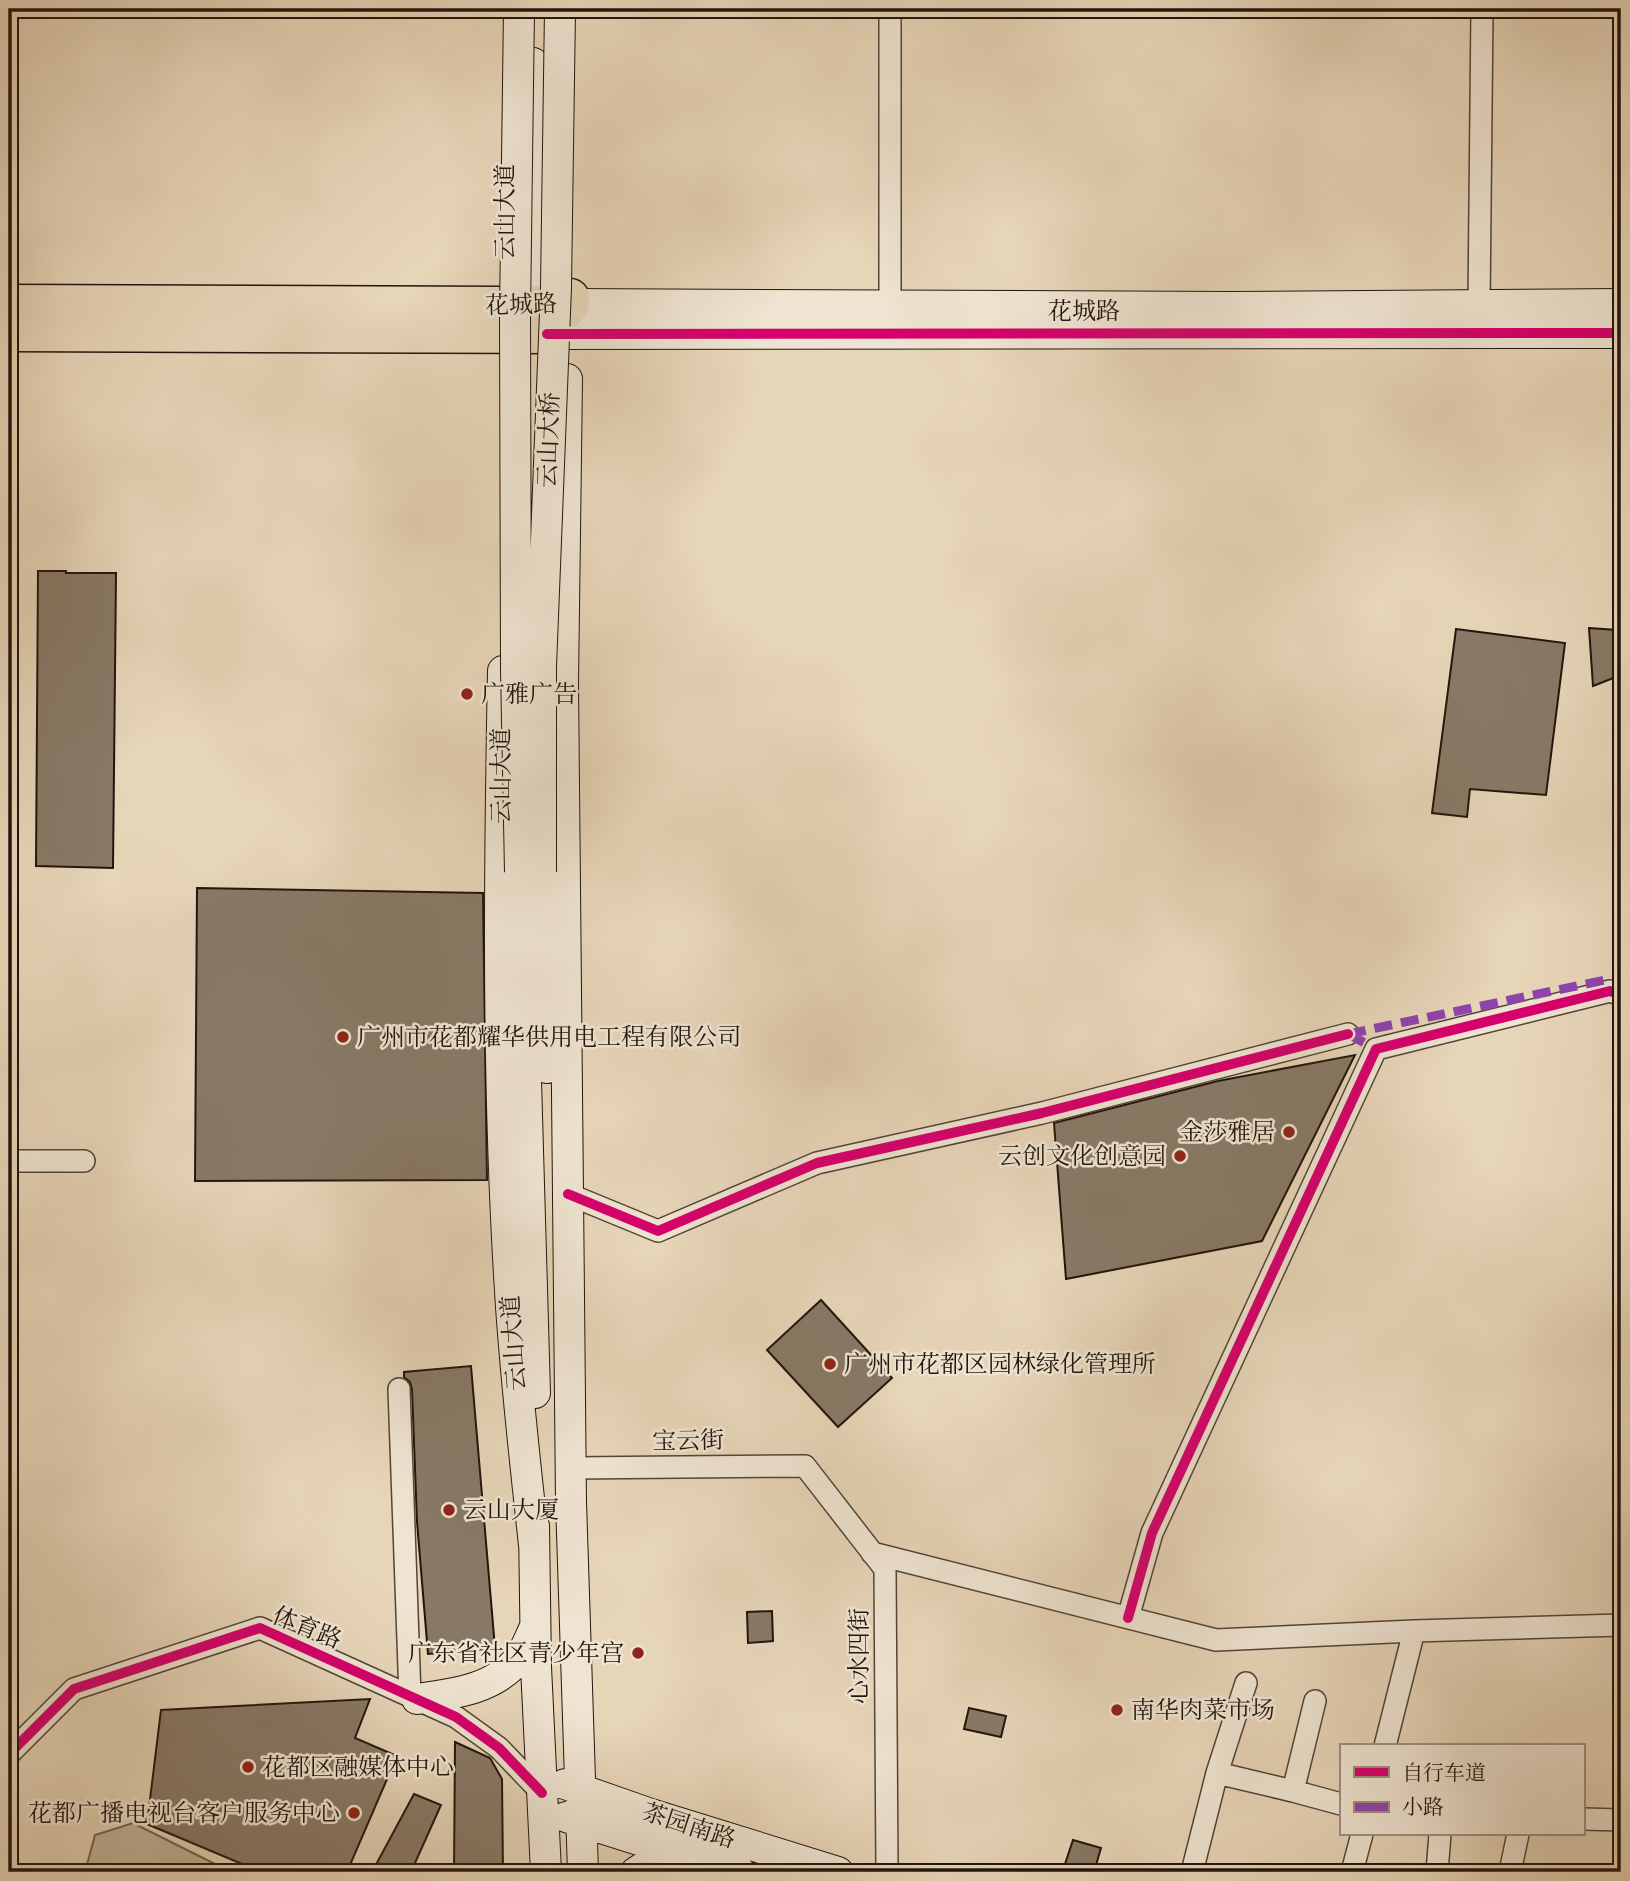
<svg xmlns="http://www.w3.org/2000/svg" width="1630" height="1881" font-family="'IM FELL Double Pica','Noto Serif SC',serif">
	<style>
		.green { fill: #c5b49b; stroke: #736454; stroke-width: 2 }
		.building { fill: #887966; stroke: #21150d; stroke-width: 2 }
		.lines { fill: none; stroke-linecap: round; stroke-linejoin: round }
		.street-casing { stroke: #524538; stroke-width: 24 }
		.secondary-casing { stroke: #21150d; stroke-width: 32 }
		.highway-casing { stroke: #21150d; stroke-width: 41 }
		.street { stroke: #efe4d1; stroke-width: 21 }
		.secondary { stroke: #efe4d1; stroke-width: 30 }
		.highway { stroke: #e7d5b8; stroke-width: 38 }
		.secondary-bridge-casing { stroke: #21150d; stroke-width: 32; stroke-linecap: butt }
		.secondary-bridge { stroke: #efe4d1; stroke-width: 30 }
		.quiet { stroke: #8e44ad; stroke-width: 9; stroke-dasharray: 18 9; stroke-linecap: butt }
		.cycleway-casing { stroke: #efe4d1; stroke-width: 15 }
		.cycleway { stroke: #d6006c; stroke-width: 10 }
		.poi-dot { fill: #8f2418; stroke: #efe4d1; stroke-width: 2.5 }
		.labels { text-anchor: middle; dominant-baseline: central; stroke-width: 5; stroke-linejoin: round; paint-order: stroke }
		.street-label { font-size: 24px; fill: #21150d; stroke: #efe4d1 }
		.poi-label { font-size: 24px; fill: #21150d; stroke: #efe4d1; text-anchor: start }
	</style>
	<rect width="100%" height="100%" fill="#e7d5b8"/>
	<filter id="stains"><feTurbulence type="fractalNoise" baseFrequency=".00286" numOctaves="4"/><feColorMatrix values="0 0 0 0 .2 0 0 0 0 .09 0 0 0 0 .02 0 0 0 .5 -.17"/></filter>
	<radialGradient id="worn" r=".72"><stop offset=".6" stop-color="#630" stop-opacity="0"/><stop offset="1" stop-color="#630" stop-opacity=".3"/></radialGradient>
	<!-- green -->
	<path class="green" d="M133 1823 231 1872H85L95 1835Z"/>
	<!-- building -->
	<path class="building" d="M38 571H66V573H116L113 868 36 866Z
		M1589 628 1617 630 1621 665V675L1593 686Z
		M1456 629 1565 643 1546 795 1470 789 1467 817 1432 813Z
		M197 888 483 893 487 1180 195 1181Z
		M1355 1055 1262 1241 1066 1279 1054 1123 1218 1081Z
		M821 1300 892 1378 838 1427 767 1350Z
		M471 1366 495 1648 428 1654 417 1522 412 1389 410 1382 404 1377V1372Z
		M772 1611 773 1641 748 1643 747 1612Z
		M370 1699 355 1738 397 1756 347 1872H315L302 1867 300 1872H261L147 1824 161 1710Z
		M969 1708 1006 1716 1001 1737 964 1729Z
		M455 1742 490 1758 502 1779 503 1872H454Z
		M414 1794 441 1805 411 1872H372Z
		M1073 1840 1101 1848 1094 1872 1065 1864Z"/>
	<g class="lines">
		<!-- street casing -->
		<g class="street-casing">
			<path id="street" d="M890 9V307
				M1479 305 1482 9
				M9 1161H84
				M568 1194 658 1231 817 1163 1042 1113 1348 1034
				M399 1389 410 1696
				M571 1468 805 1466 885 1569 887 1872
				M872 1553 1216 1640 1414 1631 1621 1625
				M1128 1618 1152 1533 1376 1049 1610 991 1621 995
				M1246 1683 1217 1773 1293 1791
				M1315 1701 1293 1791 1341 1804
				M1385 1746 1414 1631
				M9 1754 74 1689 260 1628 456 1717 499 1748 542 1793
				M1583 1819 1621 1820
				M1192 1872 1217 1773
				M1352 1872 1362 1834
				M1437 1872 1440 1834
				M1510 1872 1518 1834"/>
		</g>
		<!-- secondary casing -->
		<g class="secondary-casing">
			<path id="secondary" d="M522 322 531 305 533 63
				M568 323 570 304 1228 307 1621 304
				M547 334 1621 333
				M567 379 563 683 571 1502 583 1872
				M503 671C499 878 497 1085 510 1291 515 1376 525 1460 534 1545
				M520 872 535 1393
				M541 872 547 1068
				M534 1526 536 1667 546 1872
				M417 1699C454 1694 496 1689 520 1657 526 1648 530 1637 535 1627
				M565 1784 651 1814 838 1872
				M566 1817 740 1872
				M636 1872 650 1863 679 1853"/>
		</g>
		<!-- highway casing -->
		<g class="highway-casing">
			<path id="highway" d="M9 304 505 306 570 304
				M9 332 547 334 570 304V298"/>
		</g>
		<!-- street -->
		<use href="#street" class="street"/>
		<!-- secondary -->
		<use href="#secondary" class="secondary"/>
		<!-- highway -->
		<use href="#highway" class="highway"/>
		<!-- secondary-bridge casing -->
		<g class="secondary-bridge-casing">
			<path id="secondary-bridge" d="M519 9 515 314 516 669 520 872
				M541 872V667L556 287 560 9"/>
		</g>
		<!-- secondary-bridge -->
		<use href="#secondary-bridge" class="secondary-bridge"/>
		<!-- quiet -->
		<path class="quiet" d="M1348 1034 1605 980 1621 984
			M1348 1034 1376 1049"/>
		<!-- cycleway casing -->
		<g class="cycleway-casing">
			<path id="cycleway" d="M547 334 1621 333
				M568 1194 658 1231 817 1163 1042 1113 1348 1034
				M1128 1618 1152 1533 1376 1049 1610 991 1621 995
				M9 1754 74 1689 260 1628 456 1717 499 1748 542 1793"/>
		</g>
		<!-- cycleway -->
		<use href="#cycleway" class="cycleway"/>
	</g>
	<!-- markers -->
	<g class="poi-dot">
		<circle cx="467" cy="694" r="7"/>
		<circle cx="343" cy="1037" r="7"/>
		<circle cx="1289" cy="1132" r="7"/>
		<circle cx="1180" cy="1156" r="7"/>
		<circle cx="830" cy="1364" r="7"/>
		<circle cx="449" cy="1510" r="7"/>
		<circle cx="638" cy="1653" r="7"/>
		<circle cx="1117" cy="1710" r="7"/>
		<circle cx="248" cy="1767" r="7"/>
		<circle cx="354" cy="1813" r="7"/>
	</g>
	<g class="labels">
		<!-- street labels -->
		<g class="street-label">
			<text transform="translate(505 212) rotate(-90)">云山大道</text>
			<text transform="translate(521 305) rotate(-2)">花城路</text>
			<text x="1084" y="311">花城路</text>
			<text transform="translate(549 440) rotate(-88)">云山大桥</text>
			<text transform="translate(501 776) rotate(-90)">云山大道</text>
			<text transform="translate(514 1343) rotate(-94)">云山大道</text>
			<text transform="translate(688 1441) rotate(-1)">宝云街</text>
			<text transform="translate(307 1628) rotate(22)">体育路</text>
			<text transform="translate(859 1656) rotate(-90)">心水四街</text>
			<text transform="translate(689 1826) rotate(18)">茶园南路</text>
		</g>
		<!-- poi labels -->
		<g class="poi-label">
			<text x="481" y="694">广雅广告</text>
			<text x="357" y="1037">广州市花都耀华供用电工程有限公司</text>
			<text x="1275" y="1132" text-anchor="end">金莎雅居</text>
			<text x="1166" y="1156" text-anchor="end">云创文化创意园</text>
			<text x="844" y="1364">广州市花都区园林绿化管理所</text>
			<text x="463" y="1510">云山大厦</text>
			<text x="624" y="1653" text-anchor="end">广东省社区青少年宫</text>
			<text x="1131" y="1710">南华肉菜市场</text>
			<text x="262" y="1767">花都区融媒体中心</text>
			<text x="340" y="1813" text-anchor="end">花都广播电视台客户服务中心</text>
		</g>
	</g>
	<!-- margin -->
	<rect width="1630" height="1881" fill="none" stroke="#e7d5b8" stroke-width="35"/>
	<rect x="10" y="10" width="1609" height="1860" fill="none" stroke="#21150d" stroke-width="3.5"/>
	<rect x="18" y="18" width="1595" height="1846" fill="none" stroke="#21150d" stroke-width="2"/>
	<!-- legend -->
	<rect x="1340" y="1744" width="245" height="91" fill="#efe4d1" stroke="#9d9183" stroke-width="2"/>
	<rect x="1354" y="1767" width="35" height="10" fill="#d6006c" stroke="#9d9183" stroke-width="2"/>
	<text x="1402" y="1780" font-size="21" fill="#21150d">自行车道</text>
	<rect x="1354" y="1802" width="35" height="10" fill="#8e44ad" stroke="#9d9183" stroke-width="2"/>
	<text x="1402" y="1814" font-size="21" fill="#21150d">小路</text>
	<rect width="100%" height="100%" filter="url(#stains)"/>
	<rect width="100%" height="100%" fill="url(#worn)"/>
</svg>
